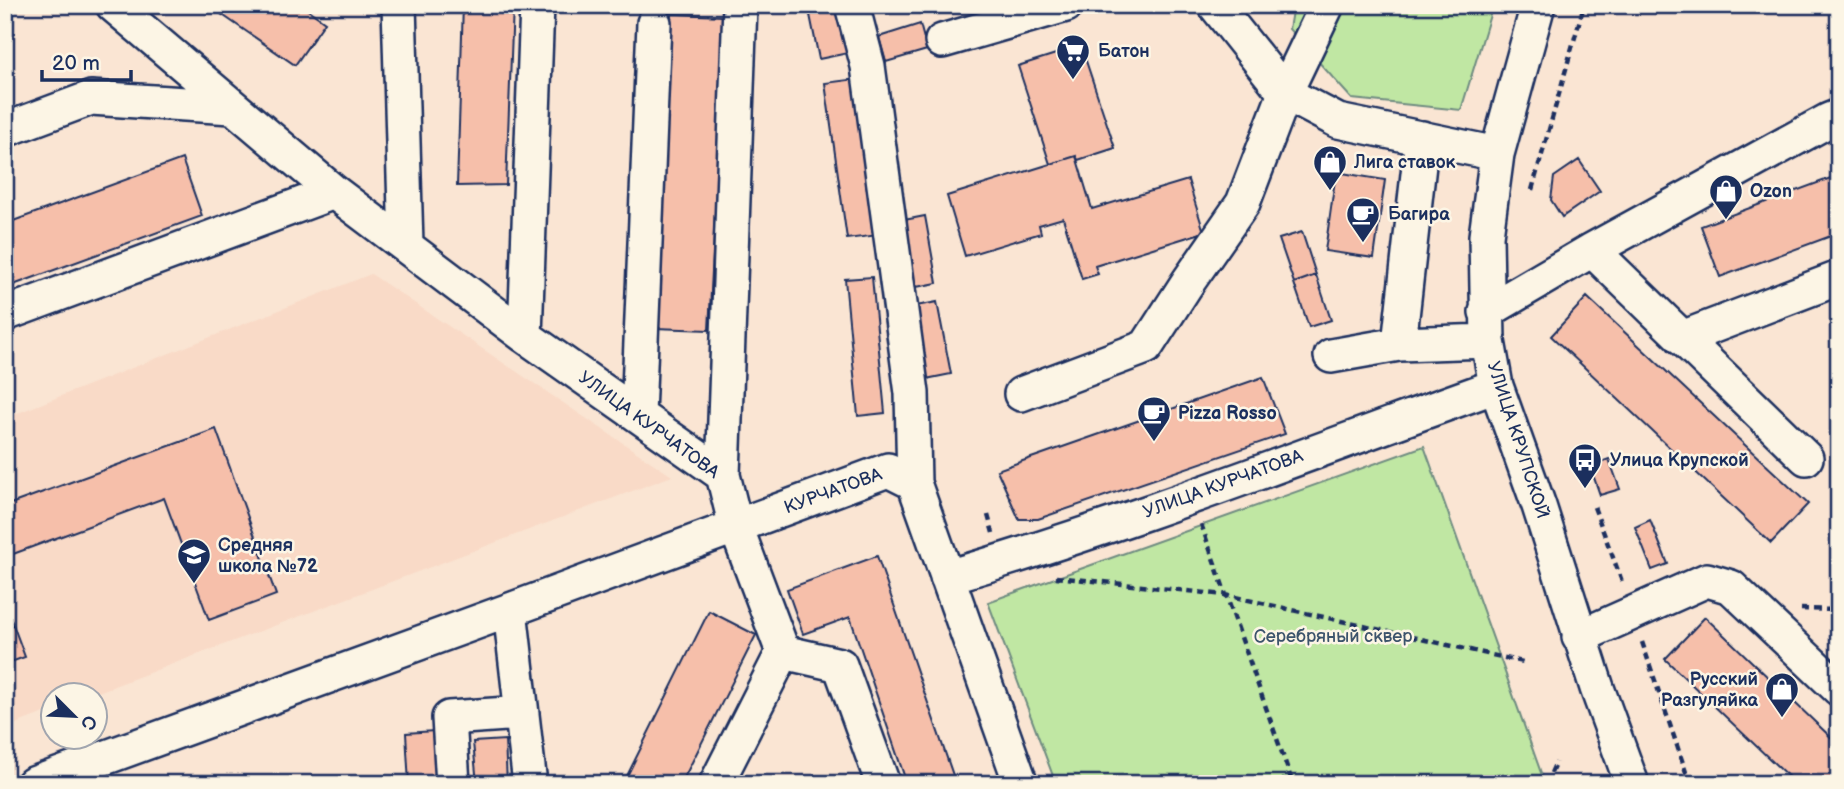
<svg xmlns="http://www.w3.org/2000/svg" width="1844" height="789" font-family="'Balsamiq Sans',sans-serif">
	<style>
		.built { fill: #f9dac7 }
		.green { fill: #c0e7a3; stroke: #6e8b80; stroke-width: 2 }
		.building { fill: #f6bfaa; stroke: #1b2f5e; stroke-width: 2 }
		.lines { fill: none; stroke-linecap: round; stroke-linejoin: round }
		.minor-casing { stroke: #1b2f5e; stroke-width: 38 }
		.path { stroke: #1b2f5e; stroke-width: 4.5; stroke-dasharray: 7 5; stroke-linecap: butt }
		.minor { stroke: #fcf5e5; stroke-width: 33 }
		.labels { text-anchor: middle; dominant-baseline: central; stroke-width: 5; stroke-linejoin: round; paint-order: stroke }
		.poi-label { font-size: 18px; font-weight: bold; fill: #1b2f5e; stroke: #fcf5e5; text-anchor: start }
		.street-label { font-size: 18px; fill: #1b2f5e; stroke: #fcf5e5 }
		.park-label { font-size: 18px; fill: #3c546c; stroke: #fcf5e5 }
	</style>
	<rect width="100%" height="100%" fill="#fae5d3"/>
	<filter id="ink" filterUnits="userSpaceOnUse"><feTurbulence type="fractalNoise" baseFrequency=".0143" numOctaves="2"/><feDisplacementMap in="SourceGraphic" scale="14" xChannelSelector="R" yChannelSelector="G"/><feConvolveMatrix kernelMatrix="1 2 1 2 8 2 1 2 1" color-interpolation-filters="sRGB"/></filter>
	<g filter="url(#ink)">
		<!-- built -->
		<path class="built" d="M371 274 672 476 93 694H52V710L5 728V418Z"/>
		<!-- green -->
		<path class="green" d="M1293 5H1493L1461 110 1352 99 1289 29Z
			M1424 446 1545 784H1056L988 602Z"/>
		<!-- building -->
		<path class="building" d="M208 5H301L325 22 295 65Z
			M463 5H513L506 185 457 186Z
			M808 5H839L848 53 819 59Z
			M671 14 725 16 709 330 655 328Z
			M920 24 927 50 886 62 879 37Z
			M1081 46 1115 148 1078 160 1076 156 1050 164 1018 66Z
			M856 79 879 235 847 239 825 83Z
			M1076 156 1092 209 1188 180 1204 232 1095 266 1098 274 1082 279 1063 218 1039 225 1041 233 965 256 947 196Z
			M182 159 202 216 5 288V224Z
			M1579 160 1600 191 1562 217 1551 200 1554 177Z
			M1336 172 1385 180 1374 258 1325 251Z
			M1839 175V233L1720 277 1701 226Z
			M925 216 937 283 911 288 899 221Z
			M1302 232 1316 275 1294 283 1279 239Z
			M1316 275 1331 320 1309 327 1294 283Z
			M872 277 885 413 858 416 845 279Z
			M1587 297 1808 504 1771 543 1551 336Z
			M937 302 951 374 926 379 911 307Z
			M1263 377 1285 434 1038 519H1019L997 470Z
			M216 429 276 595 209 620 164 498 5 557V506Z
			M1609 459 1620 489 1600 495 1590 466Z
			M1650 520 1668 564 1652 570 1635 527Z
			M877 556 956 784H907L850 617 803 634 787 589Z
			M5 603 25 657 5 664Z
			M709 611 756 635 681 784H623Z
			M1705 617 1839 745V784H1796L1665 659Z
			M434 731 438 784H409L406 733Z
			M505 740 507 784H477L473 742Z"/>
		<g class="lines">
			<!-- minor casing -->
			<g class="minor-casing">
				<path id="minor" d="M113 5 334 192 525 336 723 475 736 527 783 652 840 665 883 784
					M399 5 406 245
					M852 5 868 66 912 393 914 483
					M1215 5 1285 93 1338 121 1497 154
					M1538 5 1497 154 1486 236 1488 341 1496 386 1539 506 1597 688 1632 784
					M942 41 1066 5
					M5 130 91 98 232 107
					M1592 250 1806 458
					M1486 312 1592 250 1829 120 1839 116
					M5 314 334 192
					M525 336 537 5
					M1682 338 1839 278
					M1399 344 1422 138
					M1331 356 1399 344 1488 341
					M1021 394 1146 347 1188 282 1243 203 1285 93 1327 5
					M638 415 654 23
					M723 475 740 5
					M947 577C1133 523 1314 451 1496 386
					M510 610 530 784
					M1579 637 1707 580 1731 587 1839 689
					M33 784 510 610 888 470 914 483 1021 784
					M453 784 449 718 522 713
					M716 784 783 652"/>
			</g>
			<!-- path -->
			<path class="path" d="M1532 190 1584 5
				M1594 507 1623 584
				M988 515 993 533
				M1201 524 1293 784
				M1056 577 1226 595 1523 662
				M1801 609 1839 610
				M1642 642 1690 784
				M1280 784 1289 774
				M1546 784 1556 762"/>
			<!-- minor -->
			<use href="#minor" class="minor"/>
		</g>
	</g>
	<!-- icons -->
	<defs>
		<g id="supermarket-pin" transform="scale(1.75)"><path d="M0 17L-7.5 6A9.5 9.5 0 1 1 7.5 6Z" fill="#1b2f5e" stroke="#fcf5e5"/><path d="M-6-5.5h2.5l.6 2H6L4.5 2H-2.5L-4.4-4H-6ZM-1.5 3.2a1.3 1.3 0 1 0 .1 0ZM3 3.2a1.3 1.3 0 1 0 .1 0Z" fill="#fff"/></g>
		<g id="shop-pin" transform="scale(1.75)"><path d="M0 17L-7.5 6A9.5 9.5 0 1 1 7.5 6Z" fill="#1b2f5e" stroke="#fcf5e5"/><path d="M-5-2.5h2.3a2.7 3.5 0 0 1 5.4 0H5L5.5 6h-11ZM-1.5-2.5h3a1.5 2.3 0 0 0-3 0Z" fill="#fff"/></g>
		<g id="cafe-pin" transform="scale(1.75)"><path d="M0 17L-7.5 6A9.5 9.5 0 1 1 7.5 6Z" fill="#1b2f5e" stroke="#fcf5e5"/><path d="M-5.5-4.5H6V0H3Q3 3.5 0 3.5H-2.5Q-5.5 3.5-5.5 0ZM3-3.2v2h1.7v-2ZM-6 4.5H4V6H-6Z" fill="#fff"/></g>
		<g id="bus-pin" transform="scale(1.75)"><path d="M0 17L-7.5 6A9.5 9.5 0 1 1 7.5 6Z" fill="#1b2f5e" stroke="#fcf5e5"/><path d="M-5-6H5V4H4V6H2V4H-2V6H-4V4H-5ZM-3.5-4V0h7V-4ZM-3.5 1.2v1.5H-2V1.2ZM2 1.2v1.5H3.5V1.2Z" fill="#fff"/></g>
		<g id="school-pin" transform="scale(1.75)"><path d="M0 17L-7.5 6A9.5 9.5 0 1 1 7.5 6Z" fill="#1b2f5e" stroke="#fcf5e5"/><path d="M0-5L7-2L0 1L-7-2ZM-4 1L0 2.5L4 1V4Q0 6-4 4Z" fill="#fff"/></g>
	</defs>
	<g fill-rule="evenodd">
		<use href="#supermarket-pin" x="1073" y="51"/>
		<use href="#shop-pin" x="1330" y="162"/>
		<use href="#shop-pin" x="1726" y="191"/>
		<use href="#cafe-pin" x="1363" y="214"/>
		<use href="#cafe-pin" x="1154" y="413"/>
		<use href="#bus-pin" x="1585" y="460"/>
		<use href="#school-pin" x="194" y="555"/>
		<use href="#shop-pin" x="1782" y="689"/>
	</g>
	<g class="labels">
		<!-- poi labels -->
		<g class="poi-label">
			<text x="1098" y="51">Батон</text>
			<text x="1354" y="162">Лига ставок</text>
			<text x="1750" y="191">Ozon</text>
			<text x="1388" y="214">Багира</text>
			<text x="1178" y="413">Pizza Rosso</text>
			<text x="1610" y="460">Улица Крупской</text>
			<text x="218" y="545">Средняя<tspan x="218" dy="21">школа №72</tspan></text>
			<text x="1758" y="679" text-anchor="end">Русский<tspan x="1758" dy="21">Разгуляйка</tspan></text>
		</g>
		<!-- street labels -->
		<g class="street-label">
			<text transform="translate(649 425) rotate(36)">УЛИЦА КУРЧАТОВА</text>
			<text transform="translate(1518 440) rotate(72)">УЛИЦА КРУПСКОЙ</text>
			<text transform="translate(1223 484) rotate(-20)">УЛИЦА КУРЧАТОВА</text>
			<text transform="translate(833 491) rotate(-20)">КУРЧАТОВА</text>
		</g>
		<!-- park labels -->
		<g class="park-label">
			<text x="1333" y="636">Серебряный сквер</text>
		</g>
	</g>
	<!-- margin -->
	<rect width="1844" height="789" fill="none" stroke="#fcf5e5" stroke-width="28"/>
	<rect x="14" y="14" width="1816" height="761" fill="none" stroke="#1b2f5e" stroke-width="2.5" filter="url(#ink)"/>
	<!-- north arrow -->
	<g transform="translate(74 716) rotate(114)"><circle r="33" fill="#fcf5e5" stroke="#a2a6af" stroke-width="2"/>
	<path d="M0-5L12 26L0 18L-12 26Z" fill="#1b2f5e"/>
	<text y="-10" font-size="19" font-weight="bold" text-anchor="middle" fill="#1b2f5e">С</text>
	</g>
	<!-- scale -->
	<path d="M42 70v10h89v-10" fill="none" stroke="#1b2f5e" stroke-width="3.5"/>
	<text x="52" y="70" font-size="21" fill="#1b2f5e" stroke="#fcf5e5" stroke-width="5" paint-order="stroke">20 m</text>
</svg>
